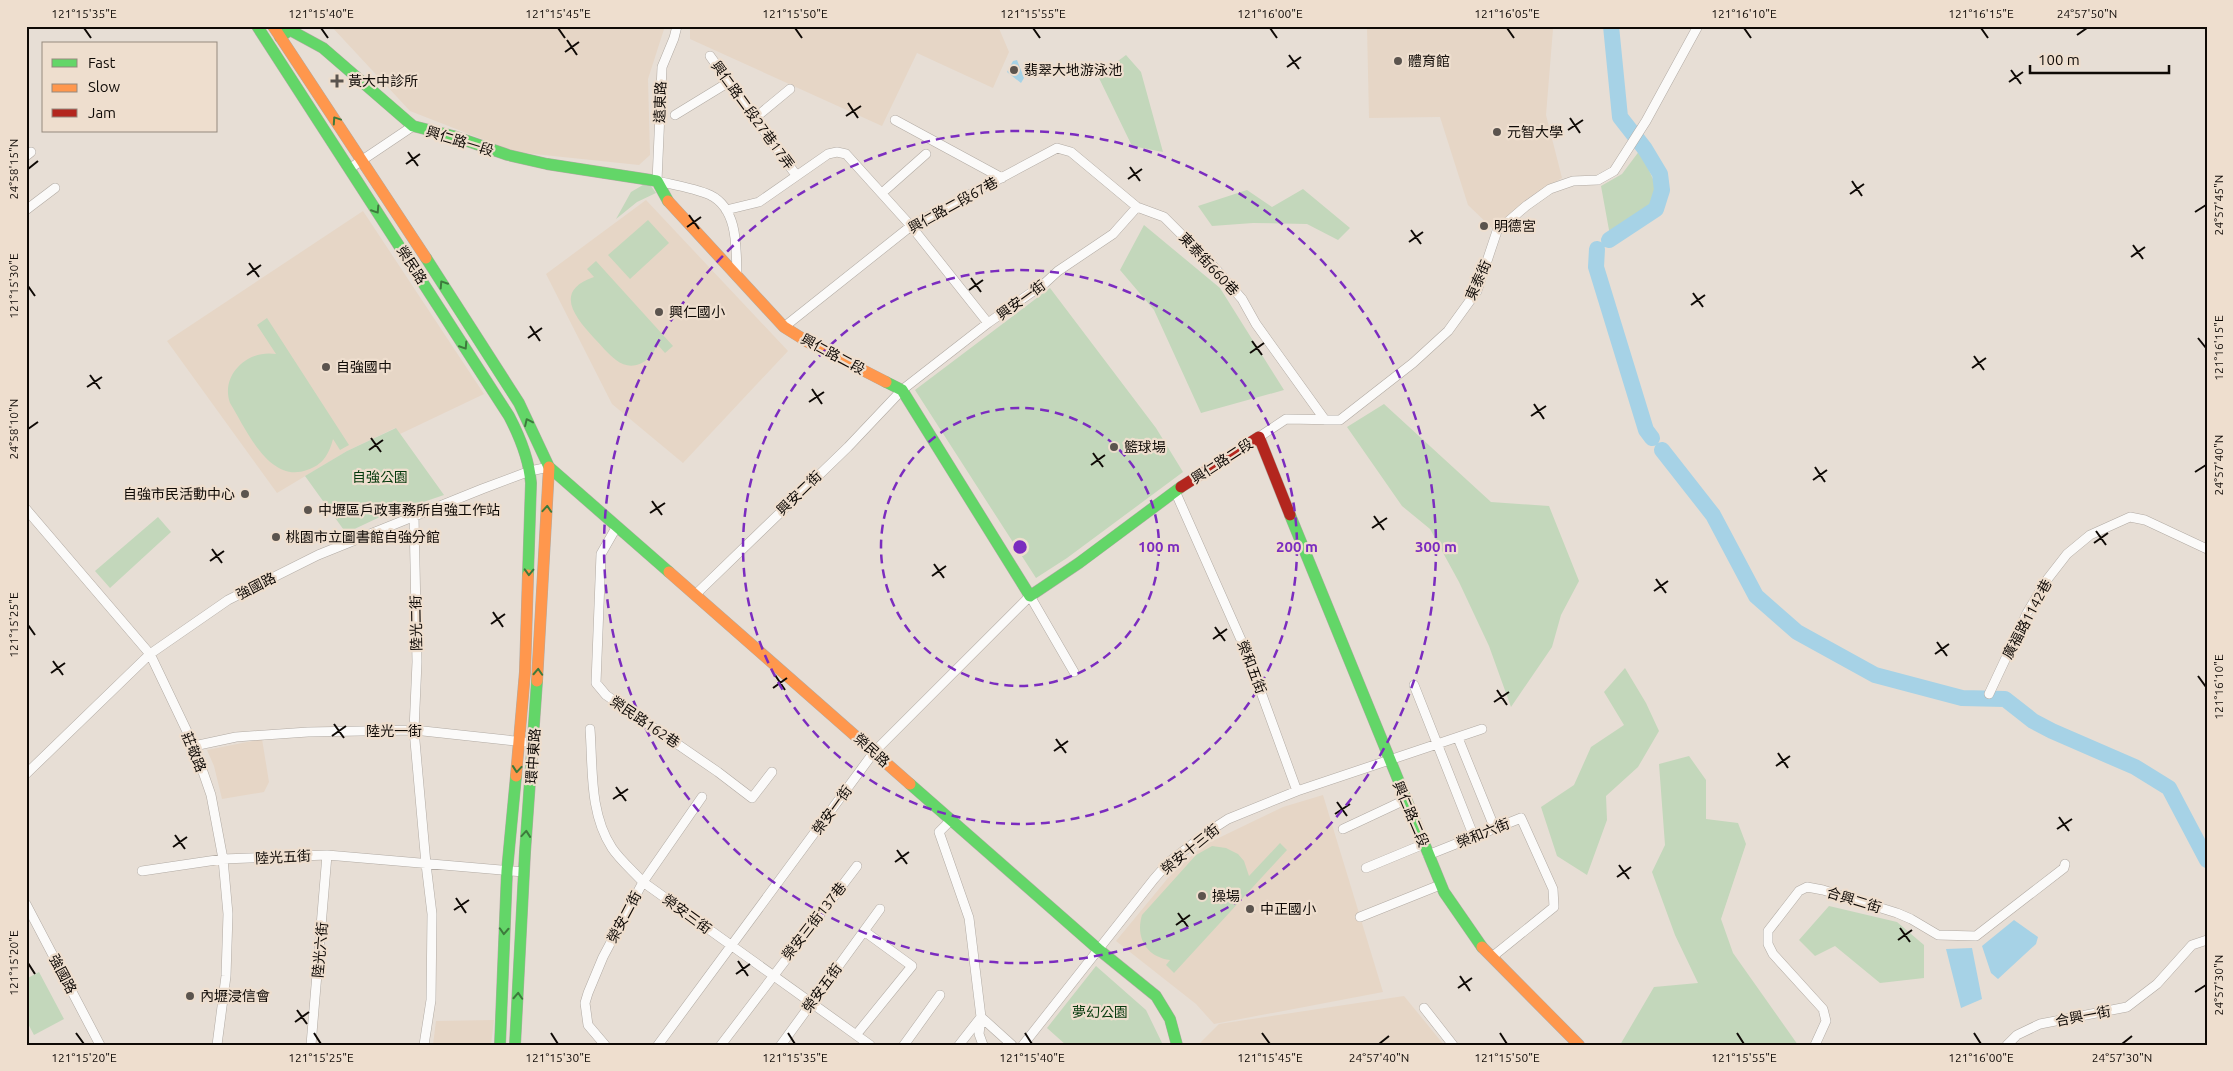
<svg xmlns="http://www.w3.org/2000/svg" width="2233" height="1071" font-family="Ubuntu,'Noto Sans TC',sans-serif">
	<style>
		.built { fill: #e6d6c6 }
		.green { fill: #c3d7bb }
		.water { fill: #a6d2e6 }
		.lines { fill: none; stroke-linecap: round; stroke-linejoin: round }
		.river { stroke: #a6d2e6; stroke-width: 16 }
		.street-casing { stroke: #b1aaa3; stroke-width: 10 }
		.fast-casing { stroke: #b1aaa3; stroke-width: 12 }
		.slow-casing { stroke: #b1aaa3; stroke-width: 12 }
		.jam-casing { stroke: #b1aaa3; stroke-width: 12 }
		.street { stroke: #fbfaf9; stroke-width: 9 }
		.fast { stroke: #63d668; stroke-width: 11 }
		.slow { stroke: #ff974d; stroke-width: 11 }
		.jam { stroke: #b3261e; stroke-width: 11 }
		.oneway { stroke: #3d7a3c }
		.ticks { fill: none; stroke: #0f0a06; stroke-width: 2 }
		.ring { fill: none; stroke: #7b2cbf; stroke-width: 2.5; stroke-dasharray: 9 6 }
		.poi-dot { fill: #5b544e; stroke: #eedece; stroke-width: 2 }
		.labels { text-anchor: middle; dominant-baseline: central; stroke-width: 4.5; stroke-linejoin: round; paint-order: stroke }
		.poi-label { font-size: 14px; fill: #0f0a06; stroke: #eedece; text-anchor: start }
		.street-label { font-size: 14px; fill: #0f0a06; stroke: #eedece }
		.park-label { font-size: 14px; fill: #05390c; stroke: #eedece }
		.centre { fill: #7b2cbf; stroke: #eedece; stroke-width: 2.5 }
		.ring-label { font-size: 15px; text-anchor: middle; font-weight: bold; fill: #7b2cbf; stroke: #eedece; stroke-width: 4.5; stroke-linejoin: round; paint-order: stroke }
		.neatline { fill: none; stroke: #0f0a06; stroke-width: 2 }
		.ticks-label { font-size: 12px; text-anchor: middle; fill: #0f0a06 }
	</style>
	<rect width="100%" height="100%" fill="#e7ded5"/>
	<!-- built -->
	<path class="built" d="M331 26H665L648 79 650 155 639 165 515 152 410 111Z
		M690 26H998L1009 52 993 88 917 53 882 126 690 39Z
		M1367 26H1567L1553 29 1546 115 1562 178 1527 199 1493 229 1468 205 1440 117 1369 118Z
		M646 200 788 351 683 463 612 404 546 274Z
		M363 211 484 394 400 434 395 428 347 451 277 493 167 341Z
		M262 739 269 782 264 792 222 799 214 766 207 750Z
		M1323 795 1383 992 1214 1024 1196 1004 1116 941 1168 878 1202 846 1283 807Z
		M1404 996 1444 1045H1198L1219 1024Z
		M494 1020 491 1045H433L436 1021Z"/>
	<!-- green -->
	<path class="green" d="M1126 55 1141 72 1163 152 1132 146 1098 76Z
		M1640 150 1660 195 1635 225 1611 241 1601 186 1622 174Z
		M648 182 656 193 637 202 616 219 631 192Z
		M1303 189 1350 228 1338 240 1307 224 1253 223 1212 226 1198 206 1247 190 1272 207Z
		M648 220 669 243 630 279 608 255Z
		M1144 225 1220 288 1284 390 1201 413 1154 310 1120 270Z
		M596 261 673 346 665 353 657 344C652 362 632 373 616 360 608 354 601 345 594 338 575 317 553 291 594 277L587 269Z
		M1050 288 1156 428 1183 472 1067 558 1036 578 915 390Z
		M267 318 349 445 340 450 333 439C329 454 323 465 307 470 269 484 246 429 230 403 220 375 248 349 276 354L257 325Z
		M1384 404 1491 502 1549 506 1579 581 1561 615 1552 647 1511 707 1489 646 1459 582 1430 529 1402 506 1347 427Z
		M396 428 444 495 382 516 346 533 305 476 347 451Z
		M158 517 171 532 110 588 95 571Z
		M1625 668 1646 703 1659 731 1638 767 1606 796 1607 820 1587 875 1557 856 1541 807 1574 785 1591 747 1624 725 1604 692Z
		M1689 756 1706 780V819L1738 823 1746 844 1721 919 1733 953 1798 1045H1620L1654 987 1698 983 1675 935 1652 872 1665 845 1659 764Z
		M1280 843 1287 850 1174 973 1166 965 1170 960C1147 957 1135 938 1142 915L1196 855 1212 846 1226 848 1238 854 1244 861 1249 876Z
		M1829 906 1897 922 1924 945V978L1880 983 1835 946 1815 956 1799 940Z
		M1096 966 1146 1010 1163 1045H1066L1047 1028Z
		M39 972 64 1019 34 1035 26 1020V979Z"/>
	<!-- water -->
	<path class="water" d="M1017 60 1024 78 1021 83 1007 72 1013 61Z
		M2014 920 2038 937 2036 944 1998 979 1991 973 1982 946Z
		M1972 948 1982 999 1961 1008 1946 949Z"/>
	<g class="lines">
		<!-- river -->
		<path class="river" d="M1609 240 1656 209 1662 190 1660 174 1645 149 1620 117 1611 26
			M1597 249 1596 267 1646 430 1652 438
			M1662 450 1713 515 1756 596 1797 632 1875 675 1962 698 2005 699 2033 721 2052 731 2135 767 2169 788 2207 860"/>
		<!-- street casing -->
		<g class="street-casing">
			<path id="street" d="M677 26 674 38 662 67 657 181C674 185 694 188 710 195 739 209 736 250 737 277
				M710 56 796 175
				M675 115 729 82
				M755 118 790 89
				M895 120 1002 178
				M26 156 31 152
				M349 169 413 126
				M882 193 926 154
				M26 210 55 188
				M726 210 759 202 828 154 837 152 846 154 911 226 988 323
				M784 327 911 226 1057 148 1071 152 1137 207 1164 217 1215 268 1242 299 1256 324 1325 420
				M1259 437 1286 419 1340 420 1413 363 1448 331 1477 291 1497 231 1526 206 1550 189 1573 181 1598 180 1614 171 1646 121 1698 26
				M1175 491 1246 651 1297 791
				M26 509 150 654 194 746 211 795 223 859 228 914 226 976 217 1045
				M414 516 417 662 414 730 426 864 432 914 431 1000 424 1045
				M617 526 601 554 596 683 606 695 718 772 752 798 772 772
				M695 595 848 447 902 390 988 323 1045 283 1058 271 1113 234 1137 207
				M1414 685 1474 837
				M1989 694 2027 613 2046 581 2067 554 2090 535 2130 517 2145 520 2207 549
				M590 729C593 768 589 813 612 848 620 860 633 871 643 882L870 1045
				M1458 738 1495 829
				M194 746 236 737 308 732 414 730 534 743
				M26 774 150 654 228 600 318 555 482 489 530 471 549 467
				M951 820 939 832 969 918 981 1017 979 1034 983 1045
				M1343 829 1405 800
				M1428 855 1521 818 1553 889 1554 907 1492 957
				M1366 868 1424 844
				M142 871 223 859 327 855 524 872
				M26 904 100 1045
				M1360 917 1440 885
				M1424 1008 1453 1045
				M981 1017 1012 1045
				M856 1035 912 966 864 931
				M311 1045 327 855
				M605 1045 588 1025 585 1003 588 993 603 957 643 882 702 797
				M658 1045 874 752 1030 596 1074 672
				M721 1045 857 866
				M781 1045 880 909
				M904 1045 940 995
				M959 1045 981 1017
				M1023 1045 1154 879 1169 862 1211 830 1228 819 1297 791 1482 729
				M1815 1045 1826 1021 1823 1009 1773 954 1768 944V931L1799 891 1807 887 1823 890 1897 913 1911 919 1938 935 1976 936 2064 868 2065 864
				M2007 1045 2017 1035 2040 1024 2127 1007 2157 984 2192 945 2207 940"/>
		</g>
		<!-- fast casing -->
		<g class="fast-casing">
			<path id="fast" d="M257 26 509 416C520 437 529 459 531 483L528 575
				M280 37 290 30 323 48 413 126 453 136 508 155 547 164 657 181 668 201
				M426 258 519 403 549 467 669 572
				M886 382 902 390 1030 596 1079 563 1181 487
				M1290 515 1444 892 1482 947
				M910 784 1098 949 1156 996 1170 1019 1177 1045
				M500 1045 507 871 516 776
				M515 1045 525 852 537 681"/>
		</g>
		<!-- slow casing -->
		<g class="slow-casing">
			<path id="slow" d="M273 26 426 258
				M668 201 784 327 808 342 886 382
				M669 572 910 784
				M537 681 549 467
				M516 776 525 672 528 575
				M1482 947 1579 1045"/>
		</g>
		<!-- jam casing -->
		<g class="jam-casing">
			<path id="jam" d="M1181 487 1259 437 1290 515"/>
		</g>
		<!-- street -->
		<use href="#street" class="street"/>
		<!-- fast -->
		<use href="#fast" class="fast"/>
		<!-- slow -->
		<use href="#slow" class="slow"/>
		<!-- jam -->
		<use href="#jam" class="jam"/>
	</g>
	<!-- one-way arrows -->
	<defs><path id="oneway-chevron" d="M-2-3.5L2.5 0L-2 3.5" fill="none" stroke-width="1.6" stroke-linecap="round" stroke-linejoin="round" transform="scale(1.25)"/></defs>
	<g class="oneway">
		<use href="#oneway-chevron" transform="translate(336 120) rotate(-124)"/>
		<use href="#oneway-chevron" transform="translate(376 210) rotate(57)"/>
		<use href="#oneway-chevron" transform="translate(443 284) rotate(-123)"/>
		<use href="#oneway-chevron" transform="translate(464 346) rotate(57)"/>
		<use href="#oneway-chevron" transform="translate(528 422) rotate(-115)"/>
		<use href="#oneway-chevron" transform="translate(547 509) rotate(-86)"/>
		<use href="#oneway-chevron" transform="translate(529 572) rotate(92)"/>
		<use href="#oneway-chevron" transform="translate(538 672) rotate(-87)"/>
		<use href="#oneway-chevron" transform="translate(517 769) rotate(95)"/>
		<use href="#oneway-chevron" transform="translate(526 834) rotate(-85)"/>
		<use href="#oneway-chevron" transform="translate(504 931) rotate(93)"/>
		<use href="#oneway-chevron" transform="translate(518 996) rotate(-87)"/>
	</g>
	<!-- ticks -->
	<path class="ticks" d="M84 28 91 38M321 28 328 38M558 28 565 38M795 28 802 38M1033 28 1040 38M1270 28 1277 38M1507 28 1514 38M1744 28 1751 38M1981 28 1988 38M2077 35 2087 28M567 40 577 55M565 52 579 42M1289 55 1299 69M1287 67 1301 57M2011 70 2021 84M2009 82 2023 72M848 103 858 118M846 116 861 106M1570 118 1580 133M1568 130 1583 120M408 152 418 166M406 164 420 154M1130 167 1140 181M28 169 38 161M1128 179 1142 169M1852 181 1862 196M1850 194 1864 184M2195 212 2206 205M689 215 699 229M687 227 701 217M1411 230 1421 244M1409 242 1423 232M2133 245 2143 259M2131 257 2145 247M249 263 259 277M247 275 261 265M971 278 981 292M28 286 35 296M969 290 983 280M1693 293 1703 307M1691 305 1705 295M530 326 540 341M528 338 542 328M2198 338 2206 348M1252 341 1262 355M1250 353 1264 343M1974 356 1984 370M1972 368 1986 358M90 375 100 389M87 387 102 377M812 389 822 404M809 402 824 392M1534 404 1544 419M1531 416 1546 406M28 429 38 422M371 438 381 452M369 450 383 440M1093 453 1103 467M1091 465 1105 455M1815 467 1825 482M2195 472 2206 465M1813 480 1827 470M652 501 662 515M650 513 665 503M1374 516 1384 530M1372 528 1387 518M2096 531 2106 545M2094 543 2108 533M212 549 222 563M210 561 224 551M934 564 944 578M932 576 946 566M1656 579 1666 593M1654 591 1668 581M493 612 503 627M491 624 505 614M28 625 35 635M1215 627 1225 641M1213 639 1227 629M1937 642 1947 656M1935 654 1949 644M53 661 63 675M51 673 65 663M775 675 785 690M2198 676 2206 687M773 688 787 678M1497 690 1507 705M1494 702 1509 692M334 724 344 738M332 736 346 726M1056 739 1066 753M1054 751 1068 741M1778 753 1788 768M1776 766 1790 756M616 787 626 801M613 799 628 789M1337 802 1347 816M1335 814 1350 804M2059 817 2069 831M2057 829 2072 819M175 835 185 849M173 847 187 837M897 850 907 864M895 862 909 852M1619 865 1629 879M1617 877 1631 867M456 898 466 913M454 910 469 900M1178 913 1188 927M1176 925 1190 915M1900 928 1910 942M1898 940 1912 930M738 961 748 976M28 963 35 974M736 974 750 964M1460 976 1470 991M1458 988 1472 978M2195 992 2206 985M297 1010 307 1024M295 1022 309 1012M76 1033 84 1044M314 1033 321 1044M551 1033 558 1044M788 1033 795 1044M1025 1033 1032 1044M1262 1033 1270 1044M1500 1033 1507 1044M1737 1033 1744 1044M1974 1033 1981 1044M1379 1044 1389 1036M2122 1044 2132 1036"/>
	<!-- distance rings -->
	<g class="ring">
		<circle cx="1020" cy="547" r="139"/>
		<circle cx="1020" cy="547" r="277"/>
		<circle cx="1020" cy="547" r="416"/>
	</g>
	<!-- markers -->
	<g class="poi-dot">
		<circle cx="1398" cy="61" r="5"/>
		<circle cx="1014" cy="70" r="5"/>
		<path d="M334.5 73.5h5v5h5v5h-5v5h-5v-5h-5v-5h5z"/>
		<circle cx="1497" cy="132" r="5"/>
		<circle cx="1484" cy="226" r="5"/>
		<circle cx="659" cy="312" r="5"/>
		<circle cx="326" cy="367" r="5"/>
		<circle cx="1114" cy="447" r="5"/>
		<circle cx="245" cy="494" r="5"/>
		<circle cx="308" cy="510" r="5"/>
		<circle cx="276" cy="537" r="5"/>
		<circle cx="1202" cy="896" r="5"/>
		<circle cx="1250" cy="909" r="5"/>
		<circle cx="190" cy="996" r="5"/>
	</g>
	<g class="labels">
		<!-- poi labels -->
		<g class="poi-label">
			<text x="1408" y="61">體育館</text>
			<text x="1024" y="70">翡翠大地游泳池</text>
			<text x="348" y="81">黃大中診所</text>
			<text x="1507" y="132">元智大學</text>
			<text x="1494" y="226">明德宮</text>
			<text x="669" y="312">興仁國小</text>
			<text x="336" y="367">自強國中</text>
			<text x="1124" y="447">籃球場</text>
			<text x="235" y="494" text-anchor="end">自強市民活動中心</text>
			<text x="318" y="510">中壢區戶政事務所自強工作站</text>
			<text x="286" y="537">桃園市立圖書館自強分館</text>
			<text x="1212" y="896">操場</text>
			<text x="1260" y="909">中正國小</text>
			<text x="200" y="996">內壢浸信會</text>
		</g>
		<!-- street labels -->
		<g class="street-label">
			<text transform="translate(660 102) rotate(-88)">遠東路</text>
			<text transform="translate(753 115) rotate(54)">興仁路二段27巷17弄</text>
			<text transform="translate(460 141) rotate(17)">興仁路一段</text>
			<text transform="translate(953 205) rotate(-29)">興仁路二段67巷</text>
			<text transform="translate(1209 264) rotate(47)">東泰街660巷</text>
			<text transform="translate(412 265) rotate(57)">榮民路</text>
			<text transform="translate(1478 280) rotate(-66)">東泰街</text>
			<text transform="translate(1021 300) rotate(-36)">興安一街</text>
			<text transform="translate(833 354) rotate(28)">興仁路二段</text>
			<text transform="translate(1222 461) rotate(-33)">興仁路二段</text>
			<text transform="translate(799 493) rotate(-44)">興安二街</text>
			<text transform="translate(256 586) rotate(-27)">強國路</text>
			<text transform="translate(2027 619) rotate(-62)">廣福路1142巷</text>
			<text transform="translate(416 623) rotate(-91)">陸光二街</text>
			<text transform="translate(1252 667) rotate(69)">榮和五街</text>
			<text transform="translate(645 722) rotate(34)">榮民路162巷</text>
			<text x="394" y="731">陸光一街</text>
			<text transform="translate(872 750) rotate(42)">榮民路</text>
			<text transform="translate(194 752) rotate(68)">莊敬路</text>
			<text transform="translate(533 756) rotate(-86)">環中東路</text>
			<text transform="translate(832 810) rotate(-54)">榮安一街</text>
			<text transform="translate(1411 814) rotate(67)">興仁路二段</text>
			<text transform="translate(1483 833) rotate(-22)">榮和六街</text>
			<text transform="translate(1190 849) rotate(-39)">榮安十三街</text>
			<text transform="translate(283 857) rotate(-3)">陸光五街</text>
			<text transform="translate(1854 900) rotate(17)">合興二街</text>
			<text transform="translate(687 914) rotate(36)">榮安三街</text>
			<text transform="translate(624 917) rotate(-62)">榮安二街</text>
			<text transform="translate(814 921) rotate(-52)">榮安三街137巷</text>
			<text transform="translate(320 950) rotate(-85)">陸光六街</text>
			<text transform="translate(63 974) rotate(62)">強國路</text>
			<text transform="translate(822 988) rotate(-54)">榮安五街</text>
			<text transform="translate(2083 1016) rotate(-11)">合興一街</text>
		</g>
		<!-- park labels -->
		<g class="park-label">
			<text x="380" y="477">自強公園</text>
			<text x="1100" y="1012">夢幻公園</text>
		</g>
	</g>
	<circle cx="1020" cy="547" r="8" class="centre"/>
	<g class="ring-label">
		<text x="1159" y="552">100 m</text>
		<text x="1297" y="552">200 m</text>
		<text x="1436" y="552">300 m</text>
	</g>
	<!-- border -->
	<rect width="2233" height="1071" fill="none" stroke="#eedece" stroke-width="55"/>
	<!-- legend -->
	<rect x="42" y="42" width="175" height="90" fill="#eedece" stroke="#95897e"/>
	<rect x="52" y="59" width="25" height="8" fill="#63d668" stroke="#95897e"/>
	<text x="88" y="68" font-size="15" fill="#0f0a06">Fast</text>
	<rect x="52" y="84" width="25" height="8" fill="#ff974d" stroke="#95897e"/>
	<text x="88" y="92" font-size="15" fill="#0f0a06">Slow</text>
	<rect x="52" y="109" width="25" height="8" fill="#b3261e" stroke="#95897e"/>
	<text x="88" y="118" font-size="15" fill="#0f0a06">Jam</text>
	<!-- scale -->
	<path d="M2030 65v8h139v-8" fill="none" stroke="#0f0a06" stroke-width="2.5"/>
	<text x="2038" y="65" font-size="15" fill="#0f0a06" stroke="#eedece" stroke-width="4" paint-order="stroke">100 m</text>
	<rect x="28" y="28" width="2178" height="1016" class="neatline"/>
	<g class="ticks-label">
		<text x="84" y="18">121°15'35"E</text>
		<text x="321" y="18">121°15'40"E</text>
		<text x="558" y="18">121°15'45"E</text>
		<text x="795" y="18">121°15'50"E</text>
		<text x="1033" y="18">121°15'55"E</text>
		<text x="1270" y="18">121°16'00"E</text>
		<text x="1507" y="18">121°16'05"E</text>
		<text x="1744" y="18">121°16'10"E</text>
		<text x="1981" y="18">121°16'15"E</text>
		<text x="2087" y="18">24°57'50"N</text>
		<text transform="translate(14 169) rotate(-90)" y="4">24°58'15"N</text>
		<text transform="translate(2219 205) rotate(-90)" y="4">24°57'45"N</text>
		<text transform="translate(14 286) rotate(-90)" y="4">121°15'30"E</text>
		<text transform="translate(2219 348) rotate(-90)" y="4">121°16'15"E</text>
		<text transform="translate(14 429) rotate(-90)" y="4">24°58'10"N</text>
		<text transform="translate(2219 465) rotate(-90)" y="4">24°57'40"N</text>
		<text transform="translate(14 625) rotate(-90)" y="4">121°15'25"E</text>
		<text transform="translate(2219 687) rotate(-90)" y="4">121°16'10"E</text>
		<text transform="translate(14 963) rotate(-90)" y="4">121°15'20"E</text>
		<text transform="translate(2219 985) rotate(-90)" y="4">24°57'30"N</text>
		<text x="84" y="1062">121°15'20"E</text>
		<text x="321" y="1062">121°15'25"E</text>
		<text x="558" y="1062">121°15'30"E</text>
		<text x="795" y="1062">121°15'35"E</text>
		<text x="1032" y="1062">121°15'40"E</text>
		<text x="1270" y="1062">121°15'45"E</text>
		<text x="1379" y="1062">24°57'40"N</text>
		<text x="1507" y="1062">121°15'50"E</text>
		<text x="1744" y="1062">121°15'55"E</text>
		<text x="1981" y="1062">121°16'00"E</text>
		<text x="2122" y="1062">24°57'30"N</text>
	</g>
</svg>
